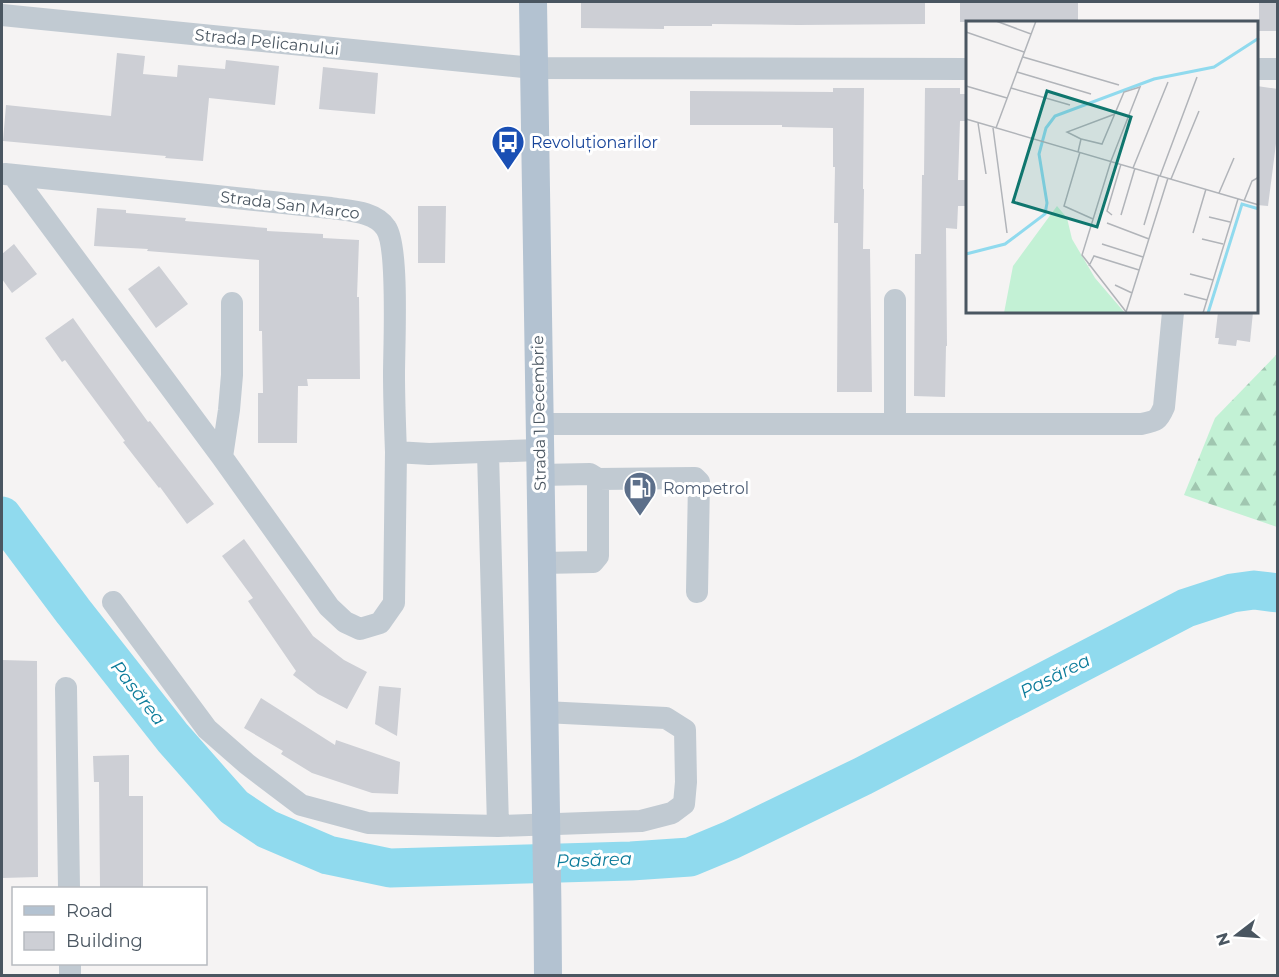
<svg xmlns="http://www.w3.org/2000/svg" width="1279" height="977" font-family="Montserrat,sans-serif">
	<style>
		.forest { fill: url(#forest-firs) }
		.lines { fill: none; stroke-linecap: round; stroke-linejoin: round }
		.river { stroke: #90daee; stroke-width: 39 }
		.building { fill: #cdcfd5 }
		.minor { stroke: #c1cad2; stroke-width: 22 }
		.major { stroke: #b3c2d1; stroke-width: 28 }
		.labels { text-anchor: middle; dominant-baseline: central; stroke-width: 6; stroke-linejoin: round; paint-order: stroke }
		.street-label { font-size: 16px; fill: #4a5661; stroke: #fff }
		.transit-label { font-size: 16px; fill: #164399; stroke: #fff; text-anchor: start }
		.service-label { font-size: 16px; fill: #4e5e75; stroke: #fff; text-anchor: start }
		.water-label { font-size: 18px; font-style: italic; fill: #0c7c9b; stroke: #fff }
		.inset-river { fill: none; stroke: #90daee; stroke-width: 3 }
		.inset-road { fill: none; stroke: #b1b4b9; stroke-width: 1.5 }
		.view { fill: #0f766e; fill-opacity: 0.15; stroke: #0f766e; stroke-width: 3 }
		.inset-edge { fill: none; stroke: #4a5661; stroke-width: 3 }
	</style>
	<defs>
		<pattern id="forest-firs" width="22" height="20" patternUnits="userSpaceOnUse" patternTransform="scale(1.5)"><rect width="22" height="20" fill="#c3f1d5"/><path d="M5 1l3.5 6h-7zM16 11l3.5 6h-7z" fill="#a0c6b0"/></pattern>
	</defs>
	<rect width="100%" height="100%" fill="#f5f3f3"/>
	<!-- forest -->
	<path class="forest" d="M1277 354V527L1184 495 1215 418Z"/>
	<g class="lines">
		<!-- river -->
		<path class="river" d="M2 516 73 611 173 738 234 807 267 829 328 855 390 868 631 861 690 857 731 840 863 776 1186 608 1232 593 1254 590 1278 593"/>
	</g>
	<!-- building -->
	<path class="building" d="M581 2H925V24L798 25 712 24V26H664V29L581 28Z
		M960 2H1078V22H960Z
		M1259 2H1278V31H1259Z
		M117 53 145 56 143 74 177 77 178 65 225 69 226 60 279 66 275 105 209 98 203 161 165 158 166 156 3 141 6 105 111 116Z
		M323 67 378 73 375 114 319 109Z
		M1257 86 1278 89V128L1268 206 1257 205Z
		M833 88H864L863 189H864L863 249H870L872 392H837L838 223H834L835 167H833V128L782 127V125H690V91L833 92Z
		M925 88H960V94H967V121H960L958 180H967V206H958L957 229 946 228 947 346H946L945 397 914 396 915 254H921L922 175H924Z
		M418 206H446L445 263H418Z
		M97 208 126 210V213L186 218 185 221 267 228V231L323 234V238L359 240 357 297H359L360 379H307L308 386H298L297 443H258V393H263L262 331H259V260L147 251 148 249 94 246Z
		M14 244 37 274 12 293 2 279V254Z
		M159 266 188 304 156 328 128 289Z
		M1218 312H1253L1250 342 1237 340 1236 346 1218 344 1219 338H1215Z
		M73 318 90 342 148 422 150 421 214 504 187 524 160 487 159 488 123 442 125 441 65 360 62 362 45 338Z
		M244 539 313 636 344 660 367 672 347 709 318 694 293 675 296 671 248 601 253 598 222 556Z
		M2 660 37 661 38 877 2 878Z
		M379 686 401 688 397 736 375 724Z
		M261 698 335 745 336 740 400 762 398 794 372 793 312 773 281 754 283 751 244 728Z
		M129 755V796H143V888H100L99 782H94L93 756Z"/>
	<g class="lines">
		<!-- minor -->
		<path class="minor" d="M2 15 533 68 967 69
			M1256 69H1278
			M5 174 331 208C349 211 375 211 386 228 399 247 394 346 394 374 394 400 395 426 396 452L429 454 539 450
			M13 175 222 457 329 607 345 622 360 629 380 623 394 603 396 452
			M895 300V424
			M539 424H1141C1156 421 1158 421 1164 407L1173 312
			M222 457 229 410 232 375V303
			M540 475 590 474 598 479V556L593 562 542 563
			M598 479 695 478 699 482 697 592
			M113 602 207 729 247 764 301 805 368 823 498 826 488 452
			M66 688 69 888
			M498 826 641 821 672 813 684 804 686 782 685 730 666 718 544 712
			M70 964V976"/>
		<!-- major -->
		<path class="major" d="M533 2C535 326 546 651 548 976"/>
	</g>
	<!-- icons -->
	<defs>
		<g id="bus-pin" transform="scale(1.725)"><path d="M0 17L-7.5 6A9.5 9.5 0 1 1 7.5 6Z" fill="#1a4fb4" stroke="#fff"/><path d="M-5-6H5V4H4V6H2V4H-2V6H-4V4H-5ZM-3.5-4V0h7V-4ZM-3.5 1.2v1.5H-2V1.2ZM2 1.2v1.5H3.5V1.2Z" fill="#fff"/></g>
		<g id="fuel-pin" transform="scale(1.725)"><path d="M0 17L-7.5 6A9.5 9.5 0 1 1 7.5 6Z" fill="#5c6f8a" stroke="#fff"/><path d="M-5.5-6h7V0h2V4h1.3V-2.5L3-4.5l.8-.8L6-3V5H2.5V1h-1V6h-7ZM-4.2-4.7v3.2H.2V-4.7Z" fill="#fff"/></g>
	</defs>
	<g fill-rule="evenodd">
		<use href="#bus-pin" x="508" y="142"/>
		<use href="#fuel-pin" x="640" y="488"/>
	</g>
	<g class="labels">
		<!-- street labels -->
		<g class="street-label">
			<text transform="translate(267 42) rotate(6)">Strada Pelicanului</text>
			<text transform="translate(290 205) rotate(7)">Strada San Marco</text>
			<text transform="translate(539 413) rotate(-91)">Strada 1 Decembrie</text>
		</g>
		<!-- transit labels -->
		<g class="transit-label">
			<text x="531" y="142">Revoluționarilor</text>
		</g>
		<!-- service labels -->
		<g class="service-label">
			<text x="663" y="488">Rompetrol</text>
		</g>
		<!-- water labels -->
		<g class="water-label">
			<text transform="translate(1055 676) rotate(-27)">Pasărea</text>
			<text transform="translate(138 693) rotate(52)">Pasărea</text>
			<text transform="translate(594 860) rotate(-2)">Pasărea</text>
		</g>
	</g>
	<!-- overview -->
	<g transform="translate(966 21)">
		<rect width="292" height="292" fill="#f5f3f3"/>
		<path d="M91 185 101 197 106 218 129 257 159 292H38L47 245Z" fill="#c3f1d5"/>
		<path class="inset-river" d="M0 233 39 223 79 193 81 182 73 133 80 107 89 95 188 58 248 46 293 17M242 292 276 183 293 188"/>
		<path class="inset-road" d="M30 0 65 13M0 11 58 31M57 36 153 64M51 51 125 73M0 65 41 77M45 67 104 84M0 98 293 184M12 102 20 153M27 107 41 212M30 107 70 0M115 118 101 111 149 93M112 131 115 118 136 123 158 71 174 66 145 140 116 234 161 292M114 131 98 185 127 198M167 147 202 61M194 155 231 56M205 158 233 90M253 172 268 137M278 180 286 160 293 156M146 194 141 190 155 143M155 194 169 147M243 196 264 201M141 202 183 218M178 204 193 154M227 212 240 168M236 218 257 223M136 223 177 236M123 245 128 235 173 249M224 253 247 259M149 264 166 272M218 273 241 279M160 291 202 157M237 292 272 178"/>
		<path class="view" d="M81 70 165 96 131 206 47 181Z"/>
		<rect width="292" height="292" class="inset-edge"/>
	</g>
	<!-- border -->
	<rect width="1279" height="977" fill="none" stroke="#4a5661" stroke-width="6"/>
	<!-- legend -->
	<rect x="12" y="887" width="195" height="78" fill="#ffffff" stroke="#b7bbc0" stroke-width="1.5"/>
	<rect x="24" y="906" width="30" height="9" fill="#b3c2d1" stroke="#b7bbc0" stroke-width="1.5"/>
	<text x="66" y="917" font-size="18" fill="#4a5661">Road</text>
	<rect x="24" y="932" width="30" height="18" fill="#cdcfd5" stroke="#b7bbc0" stroke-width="1.5"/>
	<text x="66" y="947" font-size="18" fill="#4a5661">Building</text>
	<!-- north arrow -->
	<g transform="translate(1237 935) rotate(253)" stroke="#ffffff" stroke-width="4.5" paint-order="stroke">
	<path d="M0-4.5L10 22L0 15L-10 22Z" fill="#4a5661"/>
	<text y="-9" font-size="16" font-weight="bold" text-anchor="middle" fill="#4a5661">N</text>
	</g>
</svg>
